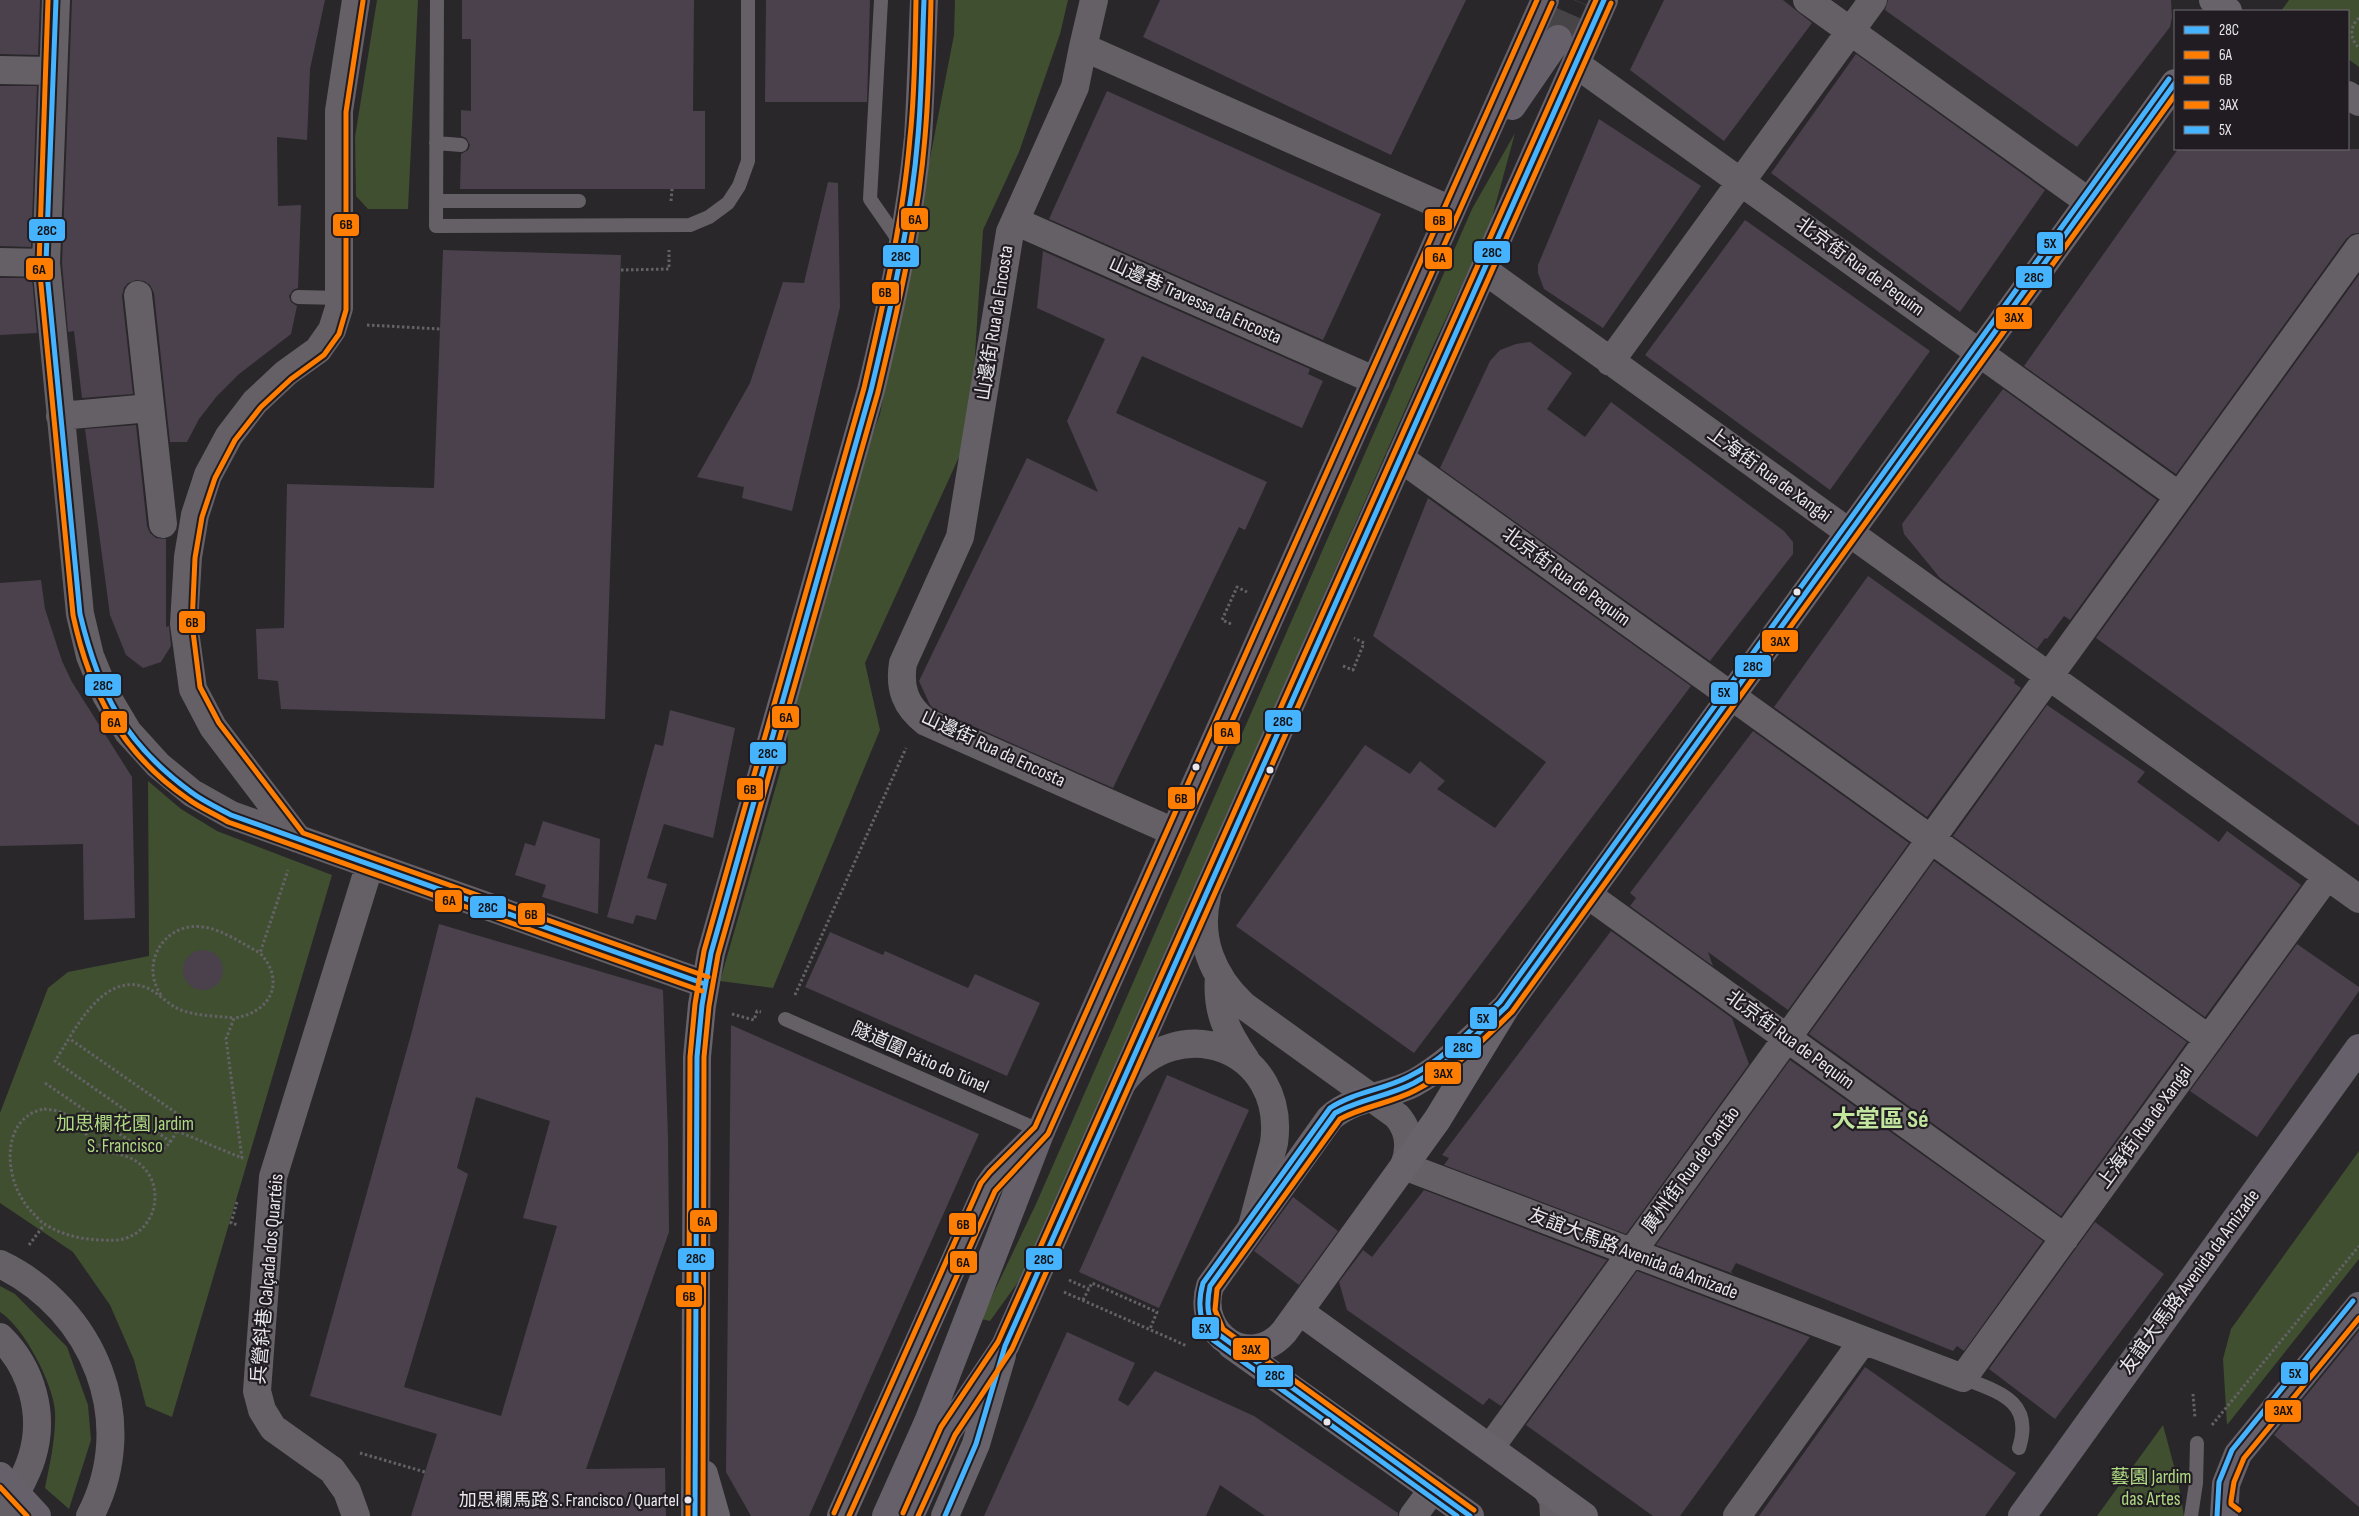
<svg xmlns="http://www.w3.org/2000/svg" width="2359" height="1516" font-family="'Sofia Sans Condensed','Noto Sans SC',sans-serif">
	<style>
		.green { fill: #3f4f30 }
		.building { fill: #4a414d; fill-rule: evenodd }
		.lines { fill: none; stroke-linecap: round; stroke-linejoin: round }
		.primary-tunnel { stroke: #464447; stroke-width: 28; stroke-dasharray: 28 14; stroke-linecap: butt }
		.path { stroke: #656267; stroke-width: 3; stroke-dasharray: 2.5 2.5; stroke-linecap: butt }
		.lane { stroke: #656066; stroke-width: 14 }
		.street { stroke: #656066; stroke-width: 28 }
		.secondary { stroke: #68626a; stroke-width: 28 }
		.primary { stroke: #656069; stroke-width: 28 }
		.bus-1-casing { stroke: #201c22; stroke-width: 9 }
		.bus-2-casing { stroke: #201c22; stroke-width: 9 }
		.bus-3-casing { stroke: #201c22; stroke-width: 9 }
		.bus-4-casing { stroke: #201c22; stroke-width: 9 }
		.bus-5-casing { stroke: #201c22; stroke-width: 9 }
		.bus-1 { stroke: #46b3ff; stroke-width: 5 }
		.bus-2 { stroke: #ff7d00; stroke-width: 5 }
		.bus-3 { stroke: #ff7d00; stroke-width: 5 }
		.bus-4 { stroke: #ff7d00; stroke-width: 5 }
		.bus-5 { stroke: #46b3ff; stroke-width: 5 }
		.bus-dot { fill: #e9e7eb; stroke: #201c22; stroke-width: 2 }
		.labels { text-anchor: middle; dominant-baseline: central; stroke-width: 4.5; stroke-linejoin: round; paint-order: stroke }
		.bus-label { font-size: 18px; fill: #e9e7eb; stroke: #201c22; text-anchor: end }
		.street-label { font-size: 19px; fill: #e9e7eb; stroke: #201c22 }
		.park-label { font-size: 19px; fill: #afda82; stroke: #201c22 }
		.district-label { font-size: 24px; font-weight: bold; fill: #c3e69f; stroke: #201c22 }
		.line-badge { stroke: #201c22; stroke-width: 2 }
		.pale-badge-label { font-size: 14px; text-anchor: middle; font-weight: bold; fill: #111 }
	</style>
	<rect width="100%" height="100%" fill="#29272a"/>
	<!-- green -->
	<path class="green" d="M377 0H418L408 209H368L356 196 355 137Z
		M955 0H1068L1060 34 1019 152 983 230 970 433 865 663 880 730 773 988 720 981 788 744 783 684 880 414 954 35Z
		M2289 0H2359V67L2348 59V11H2281Z
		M1515 133 1490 225 1433 346 1062 1192 1021 1278 990 1321 981 1319 1036 1204 1472 209Z
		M148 781 181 809 217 831 332 875 172 1417 146 1406 134 1360 110 1305 73 1252 0 1203V1113L48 988 68 972 149 956Z
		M2359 1151V1259L2227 1425 2223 1359 2231 1329Z
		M0 1286 15 1294 67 1347 88 1405 91 1440 69 1509 45 1488C50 1462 56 1438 55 1411 53 1384 24 1327 0 1312Z
		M2163 1425 2178 1481 2184 1516H2097Z"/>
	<!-- building -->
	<path class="building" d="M0 0H40L38 55 0 54Z
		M72 0H325L310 69 307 140 277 137 278 206 301 205 298 288 293 290 289 296 291 302 297 306 291 334 239 374 217 396 199 419 187 442H170L154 293 150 285 144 281 136 280 128 283 124 288 122 296 133 394 82 398 74 331 68 332 62 263Z
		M462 0H694L693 111H705V189H460L461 154 468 150 470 145 466 138 461 136V110L471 111V39H462Z
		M766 0H870L867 102H765Z
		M1160 0H1466L1391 155 1143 37Z
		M1664 0H1783L1812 23 1724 141 1630 70Z
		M1888 0H2171L2172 17 2170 27 2077 147 1885 10Z
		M1856 54 2045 190 1960 312 1771 173Z
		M0 86H37L31 247 0 246Z
		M1107 91 1381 214 1323 340 1049 219Z
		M1599 119 1701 186 1603 328 1544 289 1538 273V265Z
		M2178 149H2359V233L2352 234 2346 239 2176 474 2024 366Z
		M828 182 838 183 840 307 792 511 742 498 744 487 697 477 750 383 783 282 804 283Z
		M1745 220 1930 351 1830 490 1645 355Z
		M443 250 621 255 605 719 281 709 278 681 258 679 256 629 284 628 287 484 434 488Z
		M1043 251 1310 369 1308 374 1323 381 1302 428 1142 356 1116 413 1267 482 1245 530 1239 527 1113 788 934 709 930 705 919 681 1027 458 1098 492 1067 421 1105 339 1037 308Z
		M2359 275V826L2096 638Z
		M0 278H32L37 333 0 335Z
		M1530 342 1572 373 1547 409 1585 437 1611 402 1784 531 1793 542V554L1710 661 1440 468 1490 361 1500 350 1516 344Z
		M2003 389 2157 500 2070 620 2064 616 2047 639 2045 638 2037 649 1940 578 1904 534 1902 524Z
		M136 425 147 526 150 533 156 538 166 539V627L169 626 171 646 161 662 143 668 126 655 110 615 85 429Z
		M1428 498 1691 686 1414 1053 1236 926 1365 745 1410 774 1420 761 1445 781 1437 789 1495 828 1546 762 1373 636Z
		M1868 576 2015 680 2014 683 2021 688 1927 817 1774 707Z
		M41 580 45 609 62 661 72 682 132 777 135 918 84 920 83 844 0 846V583Z
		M2047 705 2145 772 2137 782 2219 842 2227 831 2301 885 2205 1017 1953 836Z
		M670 710 735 728 713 838 664 824 647 878 667 884 656 920 636 915 633 924 607 917 655 744 663 746Z
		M1753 731 1909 843 1788 1010 1708 952 1713 966 1630 906 1636 898 1630 893Z
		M543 821 600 839 598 914 542 897 546 885 515 875 525 843 535 846Z
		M1934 861 2187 1042 2061 1216 1809 1034Z
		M439 924 663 990 668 1137 669 1232 586 1469 665 1468 666 1516H411L437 1434 310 1396 412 1031ZM476 1097 550 1121 523 1218 557 1226 501 1416 404 1387 468 1174 457 1168Z
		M1611 931 1732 1018 1749 1064 1626 1234 1444 1165 1449 1158 1442 1155Z
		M830 932 883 955 885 951 968 988 975 974 1040 1003 1007 1076 805 987Z
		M2297 944 2359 987V991L2257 1137 2190 1091Z
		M183 970a20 20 0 1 1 40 0a20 20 0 1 1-40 0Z
		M731 1025 979 1134 809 1516H751L726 1472Z
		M1790 1060 2043 1241 1964 1351 1957 1346 1953 1351 1736 1263 1731 1272 1734 1274 1656 1245Z
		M1167 1075 1249 1110 1159 1308 1079 1272Z
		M1424 1190 1607 1260 1501 1406 1489 1398 1483 1405 1347 1310 1339 1282 1363 1250 1372 1257Z
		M1293 1197 1338 1231 1299 1285 1254 1251Z
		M2095 1222 2164 1274 2055 1419 1989 1369Z
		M1637 1271 1810 1337 1680 1516H1653L1526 1425Z
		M2359 1331V1507L2274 1435Z
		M1067 1332 1135 1363 1118 1400 1128 1406 1155 1371 1254 1416 1398 1513V1516H1265L1220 1485 1206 1516H984Z
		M1865 1367 2016 1473 1985 1516H1759Z"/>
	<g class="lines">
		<!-- primary-tunnel -->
		<path class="primary-tunnel" d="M1558 39 1575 0"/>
		<!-- path -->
		<path class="path" d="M2359 18C2349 27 2350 39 2359 48
			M671 201 672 189
			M621 270 669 269V250
			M367 325 440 329
			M1231 624 1222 620 1237 587 1247 592
			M1343 666 1353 670 1364 643 1354 638
			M161 995C139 963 165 921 204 927 223 930 243 944 260 953
			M795 995 906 748
			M732 1014 754 1020 757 1011 761 1012
			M45 1083 146 1152C169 1155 175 1135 182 1117L70 1039
			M44 1109C72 1110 83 1128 96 1150 112 1153 130 1154 142 1166 166 1189 155 1231 123 1239 116 1241 108 1240 100 1240 80 1239 63 1235 46 1225 40 1222 36 1216 32 1212 2 1181 0 1117 44 1109Z
			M177 1131 242 1158 226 1039 234 1018C271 1013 286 981 260 953L288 870
			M171 1142 55 1061C74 1032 100 975 142 986 157 990 167 1005 181 1010 197 1016 217 1016 234 1018
			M96 1150 111 1129
			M237 1202 231 1223 238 1225
			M29 1245 44 1225
			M1069 1280 1089 1289
			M1064 1292 1187 1346
			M1083 1300 1092 1283 1157 1312 1150 1329
			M2193 1394 2195 1418
			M2212 1425 2359 1246
			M360 1453 425 1472"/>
		<!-- lane -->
		<path class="lane" d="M437 0 436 226 690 225 709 217 728 203 739 186 748 161V0
			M881 0 870 199 902 245
			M436 143 461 145
			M436 201H579
			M298 297 339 298
			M785 1019 1041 1131
			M1963 1378C1999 1392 2034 1401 2019 1448
			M2191 1516 2196 1483 2197 1443"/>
		<!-- street -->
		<path class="street" d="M56 0 46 263 80 614 90 656 106 695 128 732 158 765 192 793 231 815 705 984
			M1807 0 2089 202
			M1083 47 1094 0
			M1576 64 2179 496
			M0 70 51 71
			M1015 221 1376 381
			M0 262 46 263
			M1484 270 2359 899
			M138 295 163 524
			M1610 362 1873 0
			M60 416 150 408
			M1400 458 2209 1039
			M1174 832 926 722C905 706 899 688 903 663L960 537 1010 232 1075 87 1083 47 1451 210
			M298 839 213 727 193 689 184 624 188 557 195 515 208 475 229 436 255 402 286 373 318 350 332 330 339 308V111L356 0
			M1588 895 2065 1238
			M1207 896C1197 938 1212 976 1243 1005L1397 1116C1410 1131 1411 1148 1404 1166L1963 1378 2327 876
			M1219 977C1216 1011 1227 1033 1246 1060
			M1122 1083C1179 1007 1287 1049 1274 1143L1252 1226
			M0 1264C94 1309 140 1421 90 1516
			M0 1337C32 1368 45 1415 32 1457 26 1478 13 1496 5 1516
			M1490 1448 2359 248
			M1547 1490 1553 1500 1554 1516
			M356 1516 347 1491 332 1470 273 1428 262 1410 257 1391 273 1177 370 864
			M1413 1516 1433 1489
			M1737 1516 1862 1342"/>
		<!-- secondary -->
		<path class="secondary" d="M2213 0 2228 11
			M2348 95 2359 102
			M1506 1007C1477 1034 1448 1064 1414 1083 1387 1097 1353 1097 1330 1118L1210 1286C1195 1335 1250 1371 1284 1332L1437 1120 1506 1007 2175 83
			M1299 1311 1584 1516
			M1231 1345 1470 1516
			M704 1474 716 1516
			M695 1516 697 1057 702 1005 711 953 871 390C891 307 910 222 918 137 921 91 922 45 924 0
			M841 1516 988 1187 995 1177 1041 1131
			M945 1516 976 1444 1002 1355"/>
		<!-- primary -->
		<path class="primary" d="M1512 106 1558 39
			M0 1476 37 1516
			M886 1516 928 1422 1041 1131 1545 0
			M910 1516 948 1431 1005 1346 1604 0
			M2022 1516 2359 1048
			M2224 1516 2226 1484 2238 1454 2359 1306"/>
		<!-- bus-1 casing -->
		<g class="bus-1-casing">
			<path id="bus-1" d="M56 0 46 263 80 614C99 693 124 743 191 792 203 801 218 808 231 815L705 984
				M695 1516 697 1057 702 1005 711 953 871 390C891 307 911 222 918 136 922 91 922 45 924 0
				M945 1516 976 1444 1005 1346 1604 0
				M1470 1516 1218 1334C1207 1319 1206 1304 1210 1286L1335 1113C1360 1099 1389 1096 1414 1083 1449 1064 1477 1034 1506 1007L2175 83"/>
		</g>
		<!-- bus-2 casing -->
		<g class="bus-2-casing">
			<path id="bus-2" d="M48 0 39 264 73 615C89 691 122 754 188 799 200 808 215 814 228 822L702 991
				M0 1487 27 1516
				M703 1516 704 1057 709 1006 718 955 878 392C898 308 918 223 925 137 929 92 930 46 931 0
				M849 1516 995 1191 1048 1134 1552 3
				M918 1516 955 1435 1012 1349 1611 3"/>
		</g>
		<!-- bus-3 casing -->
		<g class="bus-3-casing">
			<path id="bus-3" d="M363 1 346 112V310L339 334 324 355 291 379 261 407 235 440 215 478 202 517 195 558 192 624 200 687 219 723 303 833 708 977
				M834 1513 981 1183 990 1172 1035 1127 1537 0
				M903 1513 941 1427 998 1342 1596 0
				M688 1516 690 1057 695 1004 704 951 864 388C883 305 903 222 910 137 915 92 915 46 916 0"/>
		</g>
		<!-- bus-4 casing -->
		<g class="bus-4-casing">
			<path id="bus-4" d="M1474 1510 1223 1329 1215 1310 1217 1289 1340 1119C1364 1106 1392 1103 1416 1090 1452 1072 1483 1040 1512 1012L2175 95
				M2239 1510 2231 1504V1501L2234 1482 2244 1458 2359 1318"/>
		</g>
		<!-- bus-5 casing -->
		<g class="bus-5-casing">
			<path id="bus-5" d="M1457 1516 1213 1340C1199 1323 1197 1304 1203 1283L1330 1108C1354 1092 1383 1090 1408 1077 1444 1060 1472 1029 1500 1002L2169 79
				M2217 1516 2219 1482 2232 1450 2353 1301"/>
		</g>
		<!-- bus-1 -->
		<use href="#bus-1" class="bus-1"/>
		<!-- bus-2 -->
		<use href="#bus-2" class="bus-2"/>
		<!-- bus-3 -->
		<use href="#bus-3" class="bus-3"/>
		<!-- bus-4 -->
		<use href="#bus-4" class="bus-4"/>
		<!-- bus-5 -->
		<use href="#bus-5" class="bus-5"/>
	</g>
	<!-- markers -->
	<g class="bus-dot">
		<circle cx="1797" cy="592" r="4.5"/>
		<circle cx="1196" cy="767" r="4.5"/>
		<circle cx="1270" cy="770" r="4.5"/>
		<circle cx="1327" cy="1422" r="4.5"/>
		<circle cx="688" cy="1500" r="4.5"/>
	</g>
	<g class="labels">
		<!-- bus labels -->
		<g class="bus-label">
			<text x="679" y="1500">加思欄馬路 S. Francisco / Quartel</text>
		</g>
		<!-- street labels -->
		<g class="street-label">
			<text transform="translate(1860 267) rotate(36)">北京街 Rua de Pequim</text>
			<text transform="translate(1195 301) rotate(24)">山邊巷 Travessa da Encosta</text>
			<text transform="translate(995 323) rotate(-81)">山邊街 Rua da Encosta</text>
			<text transform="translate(1769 475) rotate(36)">上海街 Rua de Xangai</text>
			<text transform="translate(1566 577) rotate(36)">北京街 Rua de Pequim</text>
			<text transform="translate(993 749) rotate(25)">山邊街 Rua da Encosta</text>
			<text transform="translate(1790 1040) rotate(36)">北京街 Rua de Pequim</text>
			<text transform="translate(920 1058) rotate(24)">隧道圍 Pátio do Túnel</text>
			<text transform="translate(2145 1127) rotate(-54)">上海街 Rua de Xangai</text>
			<text transform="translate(1691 1170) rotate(-54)">廣州街 Rua de Cantão</text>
			<text transform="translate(1633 1254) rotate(21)">友誼大馬路 Avenida da Amizade</text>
			<text transform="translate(268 1279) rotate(-85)">兵營斜巷 Calçada dos Quartéis</text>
			<text transform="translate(2190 1282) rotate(-54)">友誼大馬路 Avenida da Amizade</text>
		</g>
		<!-- park labels -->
		<g class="park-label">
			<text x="125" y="1124">加思欄花園 Jardim<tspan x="125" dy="22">S. Francisco</tspan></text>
			<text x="2151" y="1477">藝園 Jardim<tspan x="2151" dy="22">das Artes</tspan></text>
		</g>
		<!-- district labels -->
		<g class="district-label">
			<text x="1880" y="1119">大堂區 Sé</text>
		</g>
	</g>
	<g class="line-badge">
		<rect x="900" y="207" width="29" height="24" rx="5" fill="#ff7d00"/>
		<rect x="1424" y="208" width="29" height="24" rx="5" fill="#ff7d00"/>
		<rect x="332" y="213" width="28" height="24" rx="5" fill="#ff7d00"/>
		<rect x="28" y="218" width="38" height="24" rx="5" fill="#46b3ff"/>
		<rect x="2036" y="231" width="28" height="24" rx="5" fill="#46b3ff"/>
		<rect x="1473" y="240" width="38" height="24" rx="5" fill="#46b3ff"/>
		<rect x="882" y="244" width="38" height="24" rx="5" fill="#46b3ff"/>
		<rect x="1424" y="246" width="29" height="24" rx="5" fill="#ff7d00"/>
		<rect x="25" y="257" width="29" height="24" rx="5" fill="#ff7d00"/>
		<rect x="2015" y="265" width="38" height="24" rx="5" fill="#46b3ff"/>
		<rect x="871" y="281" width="29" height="24" rx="5" fill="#ff7d00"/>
		<rect x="1995" y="306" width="38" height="24" rx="5" fill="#ff7d00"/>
		<rect x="178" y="610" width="28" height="24" rx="5" fill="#ff7d00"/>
		<rect x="1761" y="629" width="38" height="24" rx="5" fill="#ff7d00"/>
		<rect x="1734" y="654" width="38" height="24" rx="5" fill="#46b3ff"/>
		<rect x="84" y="673" width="38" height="24" rx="5" fill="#46b3ff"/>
		<rect x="1710" y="681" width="29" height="24" rx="5" fill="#46b3ff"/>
		<rect x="771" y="705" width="29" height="24" rx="5" fill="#ff7d00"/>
		<rect x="1264" y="709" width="38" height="24" rx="5" fill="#46b3ff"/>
		<rect x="100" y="710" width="28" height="24" rx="5" fill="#ff7d00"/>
		<rect x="1213" y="721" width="28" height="24" rx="5" fill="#ff7d00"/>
		<rect x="749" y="741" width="38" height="24" rx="5" fill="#46b3ff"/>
		<rect x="736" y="777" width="28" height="24" rx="5" fill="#ff7d00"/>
		<rect x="1167" y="786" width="29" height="24" rx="5" fill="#ff7d00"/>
		<rect x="434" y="889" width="29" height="24" rx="5" fill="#ff7d00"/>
		<rect x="469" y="895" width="38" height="24" rx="5" fill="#46b3ff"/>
		<rect x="517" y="902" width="29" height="24" rx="5" fill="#ff7d00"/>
		<rect x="1469" y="1006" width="29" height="24" rx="5" fill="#46b3ff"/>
		<rect x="1444" y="1035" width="38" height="24" rx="5" fill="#46b3ff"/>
		<rect x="1424" y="1061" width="38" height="24" rx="5" fill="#ff7d00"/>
		<rect x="689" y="1209" width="29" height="24" rx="5" fill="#ff7d00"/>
		<rect x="948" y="1212" width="29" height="24" rx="5" fill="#ff7d00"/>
		<rect x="677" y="1247" width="38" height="24" rx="5" fill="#46b3ff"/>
		<rect x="1025" y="1247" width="38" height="24" rx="5" fill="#46b3ff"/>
		<rect x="949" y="1250" width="29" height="24" rx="5" fill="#ff7d00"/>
		<rect x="675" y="1284" width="28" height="24" rx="5" fill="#ff7d00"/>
		<rect x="1191" y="1316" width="29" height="24" rx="5" fill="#46b3ff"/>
		<rect x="1232" y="1337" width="38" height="24" rx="5" fill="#ff7d00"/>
		<rect x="2280" y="1361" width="29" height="24" rx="5" fill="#46b3ff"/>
		<rect x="1256" y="1364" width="38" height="24" rx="5" fill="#46b3ff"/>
		<rect x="2264" y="1399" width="38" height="24" rx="5" fill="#ff7d00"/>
	</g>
	<g class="pale-badge-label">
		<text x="915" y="224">6A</text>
		<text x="1439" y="225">6B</text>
		<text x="346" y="229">6B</text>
		<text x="47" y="235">28C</text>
		<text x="2050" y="248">5X</text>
		<text x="1492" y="257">28C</text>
		<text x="901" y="261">28C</text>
		<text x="1439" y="262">6A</text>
		<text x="39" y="274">6A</text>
		<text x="2034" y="282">28C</text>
		<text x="885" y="297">6B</text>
		<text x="2014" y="322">3AX</text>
		<text x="192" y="627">6B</text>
		<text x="1780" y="646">3AX</text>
		<text x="1753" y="671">28C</text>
		<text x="103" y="690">28C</text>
		<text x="1724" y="697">5X</text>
		<text x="786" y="722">6A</text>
		<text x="1283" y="726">28C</text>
		<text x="114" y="727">6A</text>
		<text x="1227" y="737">6A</text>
		<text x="768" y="758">28C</text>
		<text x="750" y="794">6B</text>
		<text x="1181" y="803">6B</text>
		<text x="449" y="905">6A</text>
		<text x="488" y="912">28C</text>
		<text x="531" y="919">6B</text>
		<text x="1483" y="1023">5X</text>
		<text x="1463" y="1052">28C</text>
		<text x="1443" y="1078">3AX</text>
		<text x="704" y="1226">6A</text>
		<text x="963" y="1229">6B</text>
		<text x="696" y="1263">28C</text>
		<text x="1044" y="1264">28C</text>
		<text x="963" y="1267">6A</text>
		<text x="689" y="1301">6B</text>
		<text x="1205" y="1333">5X</text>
		<text x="1251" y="1354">3AX</text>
		<text x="2295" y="1378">5X</text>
		<text x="1275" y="1380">28C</text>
		<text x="2283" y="1415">3AX</text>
	</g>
	<!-- legend -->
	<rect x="2174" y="10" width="175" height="140" fill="#201c22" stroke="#706d72"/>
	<rect x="2184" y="26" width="25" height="8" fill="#46b3ff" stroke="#706d72"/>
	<text x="2219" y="35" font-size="15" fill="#e9e7eb">28C</text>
	<rect x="2184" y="51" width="25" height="8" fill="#ff7d00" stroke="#706d72"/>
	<text x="2219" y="60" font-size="15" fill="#e9e7eb">6A</text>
	<rect x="2184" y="76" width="25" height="8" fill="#ff7d00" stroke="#706d72"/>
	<text x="2219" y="85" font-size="15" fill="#e9e7eb">6B</text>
	<rect x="2184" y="101" width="25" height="8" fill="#ff7d00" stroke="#706d72"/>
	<text x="2219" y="110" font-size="15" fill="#e9e7eb">3AX</text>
	<rect x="2184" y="126" width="25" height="8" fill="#46b3ff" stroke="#706d72"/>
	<text x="2219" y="135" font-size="15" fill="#e9e7eb">5X</text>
</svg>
